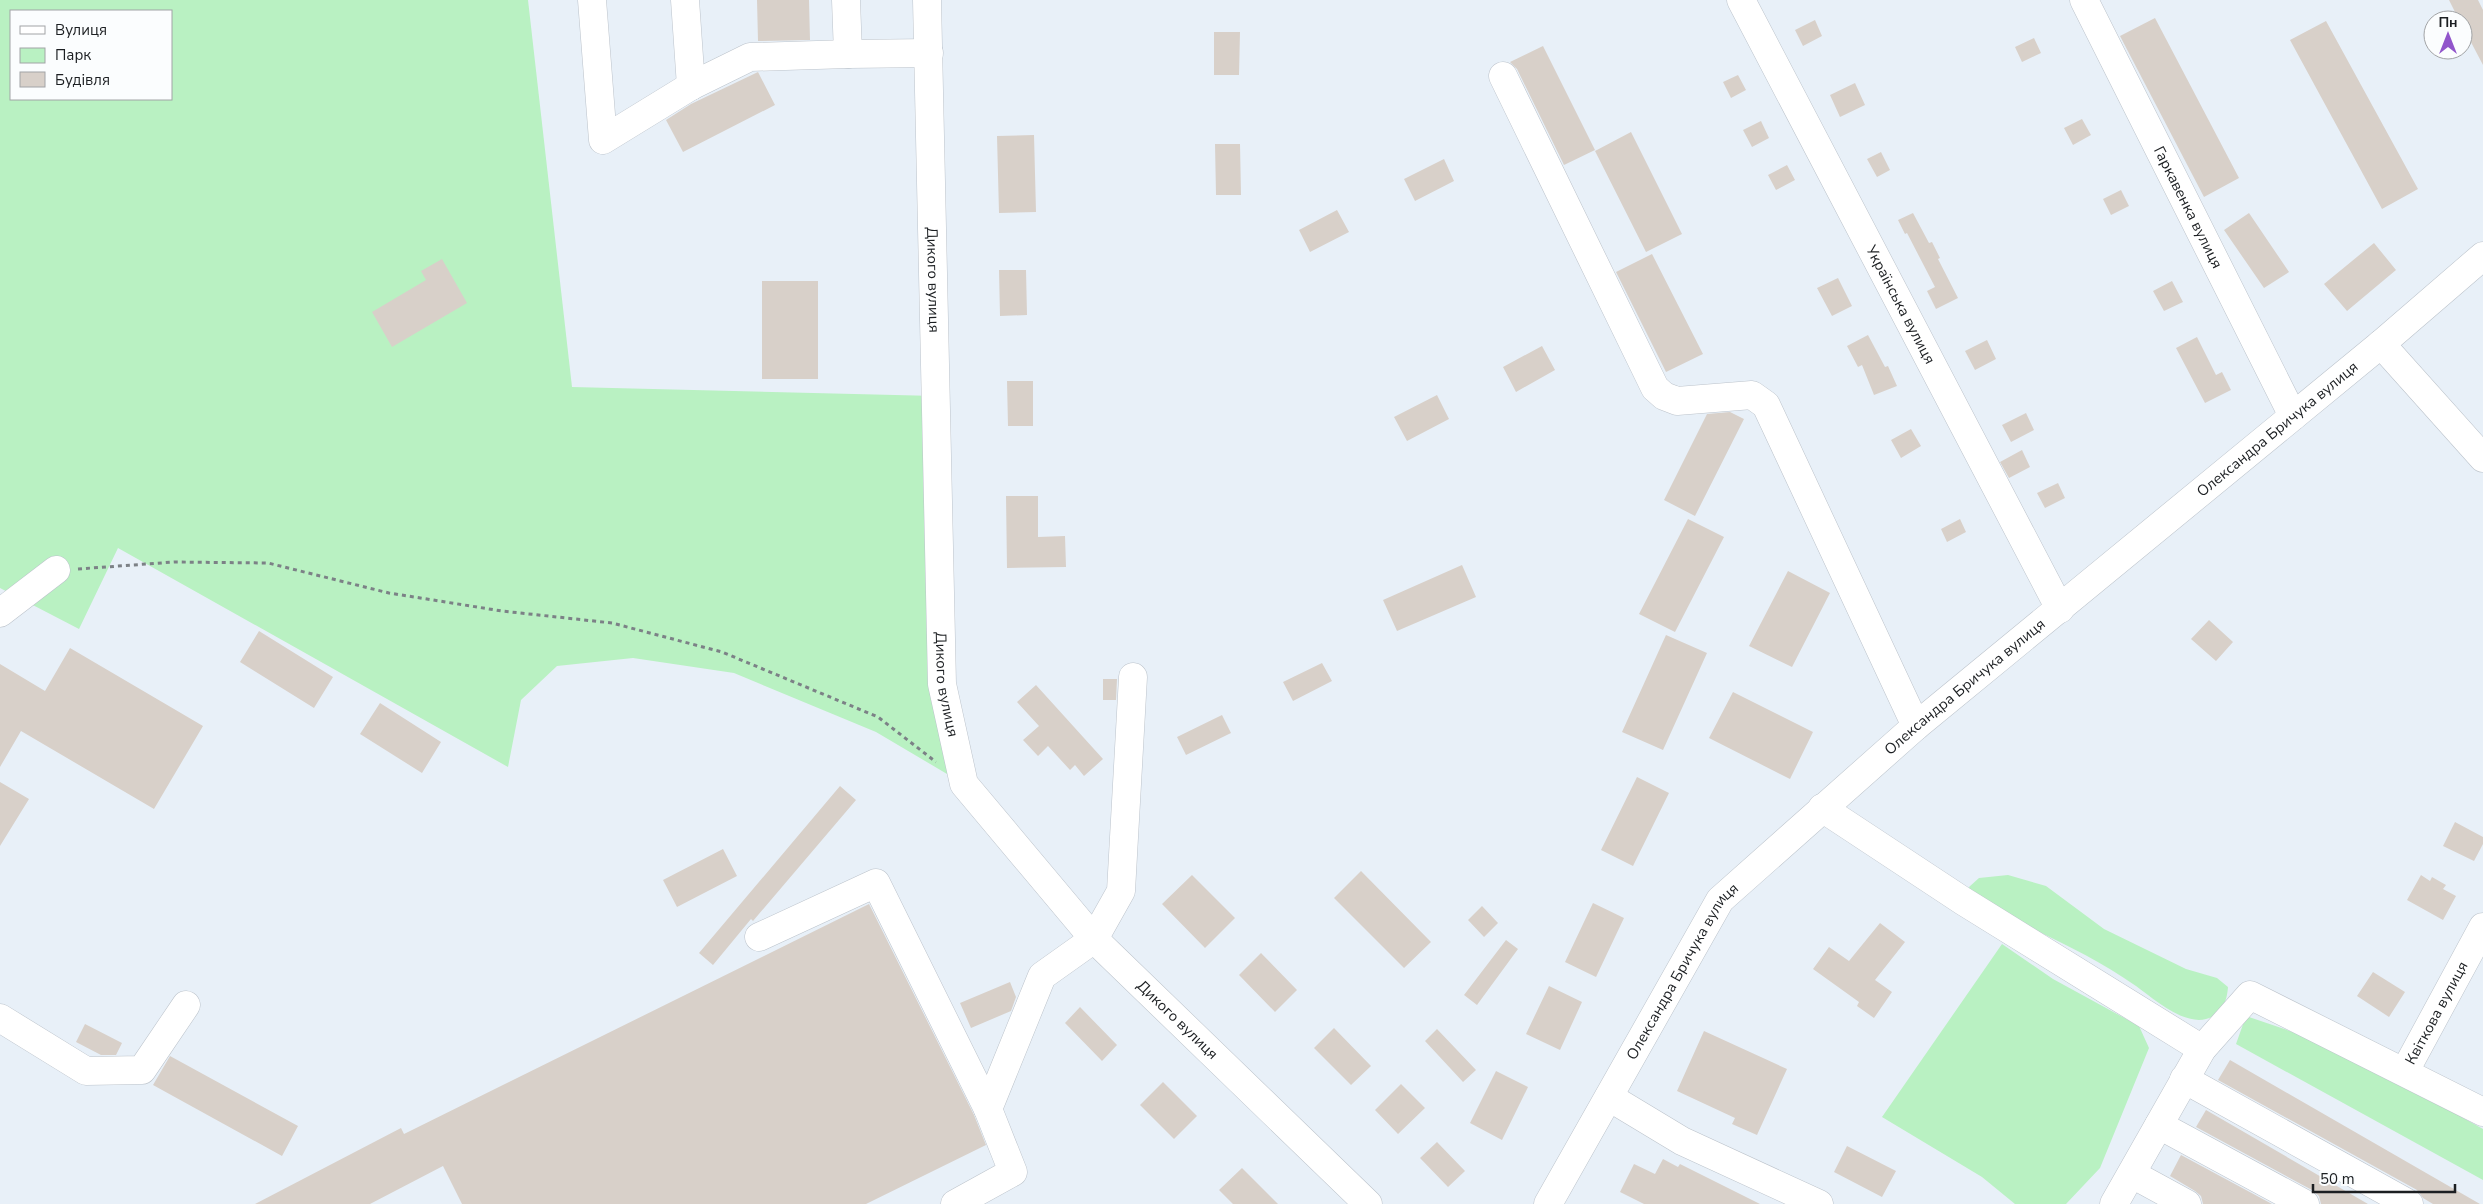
<svg xmlns="http://www.w3.org/2000/svg" width="2483" height="1204" font-family="'Nunito Sans',sans-serif">
	<style>
		.green { fill: #b9f1c2; fill-rule: evenodd }
		.building { fill: #d8d0c9 }
		.lines { fill: none; stroke-linecap: round; stroke-linejoin: round }
		.minor-casing { stroke: #bcc3cb; stroke-width: 29 }
		.path { stroke: #7c8186; stroke-width: 3; stroke-dasharray: 4 4; stroke-linecap: butt }
		.minor { stroke: #fff; stroke-width: 28 }
		.labels { text-anchor: middle; dominant-baseline: central; stroke-width: 4.5; stroke-linejoin: round; paint-order: stroke }
		.street-label { font-size: 15px; fill: #1c1f22; stroke: #fbfdfe }
	</style>
	<rect width="100%" height="100%" fill="#e8f0f8"/>
	<!-- green -->
	<path class="green" d="M0 0H528L572 387 936 396 942 684 964 784 876 732 734 673 633 658 557 666 521 700 508 767 118 548 79 629 0 588ZM11 11H171V99H11Z
		M2008 875 2046 886 2104 929 2186 969 2217 978 2228 987C2227 1001 2222 1015 2206 1019 2183 1025 2154 999 2136 986 2086 951 2029 928 1974 901L1969 887 1979 878Z
		M2002 944 2053 979 2139 1026 2149 1048 2100 1168 2066 1204H2015L1982 1177 1882 1117Z
		M2246 1016 2334 1046 2483 1129V1180L2236 1044Z"/>
	<!-- building -->
	<path class="building" d="M757 0H809L810 40 758 41Z
		M2449 0H2478L2483 10V65L2463 27V20H2459Z
		M2155 18 2239 178 2204 197 2120 36Z
		M1815 20 1822 36 1803 46 1795 30Z
		M2326 21 2418 189 2382 209 2290 40Z
		M1214 32H1240L1239 75H1214Z
		M2034 38 2041 53 2022 62 2015 47Z
		M1543 46 1595 150 1564 165 1517 69 1510 62Z
		M758 72 775 105 683 152 666 120 691 104Z
		M1738 75 1746 90 1731 98 1723 82Z
		M1855 83 1865 105 1840 117 1830 95Z
		M2082 119 2091 135 2073 145 2064 128Z
		M1761 121 1769 138 1752 147 1743 130Z
		M1631 132 1682 234 1646 252 1595 151Z
		M1034 135 1036 212 999 213 997 136Z
		M1215 144H1240L1241 195H1216Z
		M1881 152 1890 170 1877 177 1867 159Z
		M1444 159 1454 181 1415 201 1404 179Z
		M1787 165 1795 180 1776 190 1768 175Z
		M2121 190 2129 206 2111 215 2103 199Z
		M1337 210 1349 232 1310 252 1299 230Z
		M1913 213 1929 243 1932 242 1940 258 1938 259 1958 298 1936 309 1927 291 1935 287 1907 233 1905 234 1898 220Z
		M2249 213 2289 272 2264 288 2224 230Z
		M2374 243 2396 270 2347 311 2324 284Z
		M1652 254 1703 354 1666 372 1616 272Z
		M442 259 467 303 392 347 372 312 426 280 421 271Z
		M999 270H1026L1027 315 1000 316Z
		M1838 278 1852 306 1832 316 1817 288Z
		M762 281H818V379H762Z
		M2172 281 2183 302 2164 311 2153 291Z
		M1868 335 1885 367 1888 366 1897 386 1874 395 1862 365 1858 367 1847 346Z
		M2197 337 2216 375 2222 372 2231 390 2205 403 2176 348Z
		M1987 340 1996 359 1975 370 1965 351Z
		M1542 346 1555 370 1516 392 1503 367Z
		M1007 381H1033V426H1008Z
		M1437 395 1449 419 1407 441 1394 417Z
		M1730 412 1744 419 1695 516 1664 500 1707 414Z
		M2026 413 2034 430 2011 442 2002 425Z
		M1911 429 1921 446 1901 458 1891 440Z
		M2022 450 2030 467 2009 478 2000 462Z
		M2058 483 2065 498 2045 508 2037 493Z
		M1006 496H1038V537L1065 536 1066 567 1007 568Z
		M1688 519 1724 537 1675 632 1639 614Z
		M1960 519 1966 532 1947 542 1941 529Z
		M1462 565 1476 597 1397 631 1383 600Z
		M1788 571 1830 593 1792 667 1749 646Z
		M2209 620 2233 642 2216 661 2191 639Z
		M259 631 333 677 314 708 240 662Z
		M1666 635 1707 653 1663 750 1622 732Z
		M70 648 203 726 154 809 21 731 0 767V664L45 691Z
		M1322 663 1332 681 1293 701 1283 682Z
		M1103 679H1117L1116 700H1103Z
		M1036 685 1103 759 1084 776 1075 765 1070 770 1048 746 1038 756 1023 740 1039 726 1017 702Z
		M1733 692 1813 732 1790 779 1709 738Z
		M380 703 441 742 422 773 360 734Z
		M1222 715 1231 733 1186 755 1177 737Z
		M1637 777 1669 793 1633 866 1601 850Z
		M0 782 29 799 0 846Z
		M840 786 856 800 753 921 751 919 713 965 699 953Z
		M2455 822 2483 837V844L2474 861 2443 846Z
		M723 849 737 876 677 907 663 880Z
		M1361 871 1431 942 1404 968 1334 898Z
		M1192 875 1235 918 1205 948 1162 904Z
		M2421 875 2430 881 2432 877 2446 885 2443 889 2456 896 2443 920 2407 900Z
		M1593 903 1624 918 1596 977 1565 962Z
		M869 904 974 1115 986 1145 866 1204H462L443 1166 370 1204H255L401 1128 404 1134Z
		M1482 906 1498 923 1484 937 1468 920Z
		M1880 923 1905 942 1875 980 1892 992 1874 1018 1857 1006 1859 1002 1813 969 1829 947 1849 961Z
		M1506 940 1518 949 1477 1005 1464 995Z
		M1261 953 1297 990 1275 1012 1239 975Z
		M2373 972 2405 992 2389 1017 2357 996Z
		M1010 982 1016 997 1011 1011 971 1028 960 1003Z
		M1549 986 1582 1002 1560 1050 1526 1034Z
		M1080 1007 1117 1045 1102 1061 1065 1023Z
		M85 1024 122 1043 116 1055H101L76 1042Z
		M1334 1028 1371 1066 1351 1085 1314 1048Z
		M1437 1029 1476 1070 1463 1082 1425 1041Z
		M1704 1031 1787 1069 1757 1135 1732 1124 1735 1118 1677 1091Z
		M170 1056 298 1126 282 1156 153 1085Z
		M2230 1060 2480 1204H2433L2423 1198 2417 1190 2218 1080Z
		M1496 1071 1528 1087 1502 1140 1470 1123Z
		M1163 1082 1197 1116 1174 1139 1140 1105Z
		M1401 1084 1425 1108 1398 1134 1375 1110Z
		M2206 1110 2368 1204H2321L2319 1196 2312 1190 2196 1127Z
		M1437 1142 1465 1171 1448 1187 1420 1158Z
		M1847 1146 1896 1171 1882 1197 1834 1172Z
		M2181 1155 2272 1204H2203L2201 1196 2195 1191 2170 1176Z
		M1663 1159 1678 1167 1680 1164 1760 1204H1644L1620 1192 1634 1164 1655 1174Z
		M1242 1168 1278 1204H1233L1219 1190Z"/>
	<g class="lines">
		<!-- minor casing -->
		<g class="minor-casing">
			<g id="minor">
				<path d="M592 0 603 140 691 86 750 57 848 54 846 0"/>
				<path d="M685 0 691 86"/>
				<path id="s1" d="M927 0 942 684 964 784 1094 939 1368 1204"/>
				<path id="s2" d="M1741 0 2060 609"/>
				<path id="s3" d="M2084 0 2293 416"/>
				<path d="M848 54 929 53"/>
				<path d="M1503 76 1655 388 1664 396 1677 401 1752 395 1766 405 1916 726"/>
				<path d="M2381 344 2483 458"/>
				<path d="M0 613 56 570"/>
				<path d="M1822 808 1963 901 2202 1049"/>
				<path d="M759 937 876 883 988 1109 1013 1172 955 1204"/>
				<path d="M0 1018 86 1071 142 1070 186 1005"/>
				<path id="s4" d="M2405 1071 2483 927"/>
				<path d="M2184 1079 2409 1204"/>
				<path d="M1609 1097 1682 1141 1819 1204"/>
				<path d="M988 1109 1042 976 1094 939 1121 891 1133 677"/>
				<path d="M2159 1125 2305 1204"/>
				<path d="M2132 1174 2187 1204"/>
				<path id="s5" d="M1548 1204 1720 900 1916 726 2381 344 2483 256"/>
				<path d="M2114 1204 2202 1049 2250 995 2483 1112"/>
			</g>
		</g>
		<!-- path -->
		<path class="path" d="M78 569 174 562 268 563 389 593 502 611 612 623 722 652 878 717 936 762"/>
		<!-- minor -->
		<use href="#minor" class="minor"/>
	</g>
	<g class="labels">
		<!-- street labels -->
		<g class="street-label">
			<text stroke="none"><textPath href="#s3" startOffset="232">Гаркавенка вулиця</textPath></text>
			<text stroke="none"><textPath href="#s1" startOffset="280">Дикого вулиця</textPath></text>
			<text stroke="none"><textPath href="#s2" startOffset="344">Українська вулиця</textPath></text>
			<text stroke="none"><textPath href="#s5" startOffset="1079">Олександра Бричука вулиця</textPath></text>
			<text stroke="none"><textPath href="#s1" startOffset="685">Дикого вулиця</textPath></text>
			<text stroke="none"><textPath href="#s5" startOffset="674">Олександра Бричука вулиця</textPath></text>
			<text stroke="none"><textPath href="#s5" startOffset="269">Олександра Бричука вулиця</textPath></text>
			<text stroke="none"><textPath href="#s4" startOffset="66">Квіткова вулиця</textPath></text>
			<text stroke="none"><textPath href="#s1" startOffset="1105">Дикого вулиця</textPath></text>
		</g>
	</g>
	<!-- legend -->
	<rect x="10" y="10" width="162" height="90" fill="#fbfdfe" stroke="#a2a4a6"/>
	<rect x="20" y="26" width="25" height="8" fill="#ffffff" stroke="#a2a4a6"/>
	<text x="55" y="35" font-size="15" fill="#1c1f22">Вулиця</text>
	<rect x="20" y="48" width="25" height="15" fill="#b9f1c2" stroke="#a2a4a6"/>
	<text x="55" y="60" font-size="15" fill="#1c1f22">Парк</text>
	<rect x="20" y="72" width="25" height="15" fill="#d8d0c9" stroke="#a2a4a6"/>
	<text x="55" y="85" font-size="15" fill="#1c1f22">Будівля</text>
	<!-- north arrow -->
	<g transform="translate(2448 35)"><circle r="24" fill="#fbfdfe" stroke="#a2a4a6"/>
	<path d="M0-4L9 19L0 12L-9 19Z" fill="#9155cb"/>
	<text y="-8" font-size="14" font-weight="bold" text-anchor="middle" fill="#1c1f22">Пн</text>
	</g>
	<!-- scale -->
	<path d="M2313 1184v8h142v-8" fill="none" stroke="#1c1f22" stroke-width="2.5"/>
	<text x="2320" y="1184" font-size="15" fill="#1c1f22" stroke="#fbfdfe" stroke-width="4" paint-order="stroke">50 m</text>
</svg>
